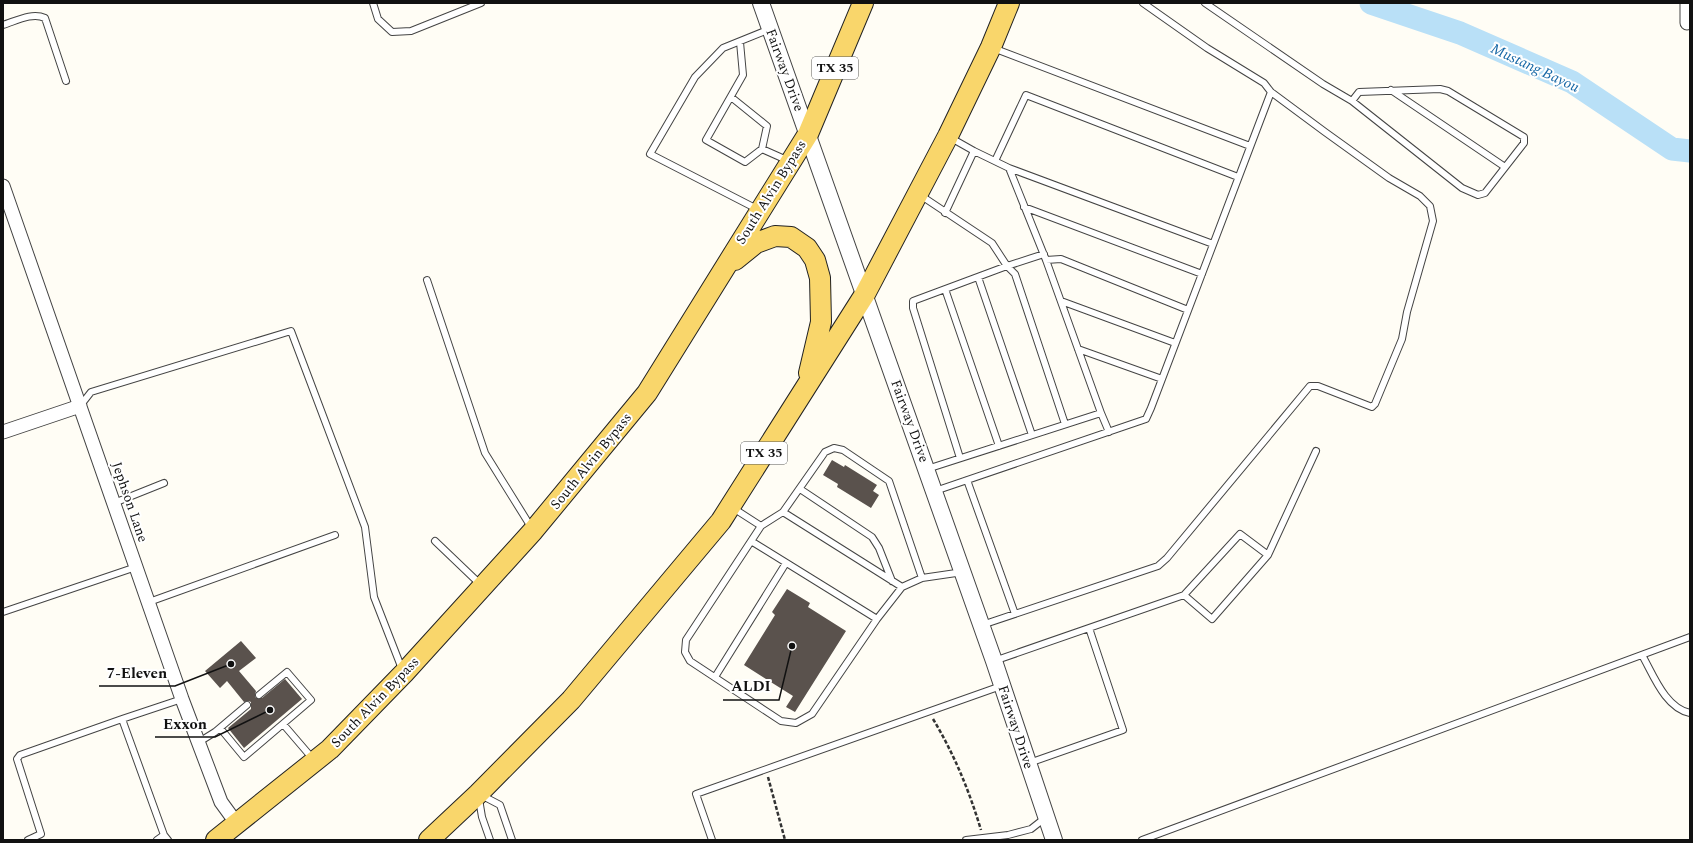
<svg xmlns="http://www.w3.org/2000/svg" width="1693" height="843" font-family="Spectral,serif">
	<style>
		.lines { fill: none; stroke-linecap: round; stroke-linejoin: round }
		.river { stroke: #b9e0f7; stroke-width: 23 }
		.building { fill: #5a524d }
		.service-casing { stroke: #444; stroke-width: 8 }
		.minor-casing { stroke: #444; stroke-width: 15 }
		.tertiary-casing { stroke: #444; stroke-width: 18 }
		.primary-casing { stroke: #222; stroke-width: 22 }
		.path { stroke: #333; stroke-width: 2.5; stroke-dasharray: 4 2; stroke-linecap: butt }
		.service { stroke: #fff; stroke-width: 6 }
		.minor { stroke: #fff; stroke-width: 13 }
		.tertiary { stroke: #fff; stroke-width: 16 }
		.primary { stroke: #f9d66b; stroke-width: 20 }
		.labels { text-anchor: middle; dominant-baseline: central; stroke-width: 4; stroke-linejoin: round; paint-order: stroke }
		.shield { fill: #fff; stroke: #585858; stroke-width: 1 }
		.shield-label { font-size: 13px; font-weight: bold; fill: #111 }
		.street-label { font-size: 14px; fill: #111; stroke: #fff }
		.water-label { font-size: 15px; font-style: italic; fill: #1768a6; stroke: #fff }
		.leader { fill: none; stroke: #111; stroke-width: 1.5 }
		.callout-dot { fill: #111; stroke: #fff; stroke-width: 1.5 }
		.callout-label { font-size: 15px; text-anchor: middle; font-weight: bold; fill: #111; stroke: #fff; stroke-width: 4; stroke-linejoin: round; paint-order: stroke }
	</style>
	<rect width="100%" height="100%" fill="#fffdf5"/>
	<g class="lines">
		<!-- river -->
		<path class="river" d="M1371 3 1460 33 1572 82 1672 149 1690 151"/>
	</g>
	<!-- building -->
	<path class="building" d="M832 460 844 467 845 465 877 485 873 491 879 495 871 508 837 487 838 484 823 475Z
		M787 589 810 603 808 607 846 631 795 712 786 707 793 696 744 665 775 615 772 612Z
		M241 641 256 658 239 671 256 691 255 695 256 698H262L285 679 302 699 244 748 228 728 251 709V702L248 701 244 702 227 681 220 688 205 671Z"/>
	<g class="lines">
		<!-- service casing -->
		<g class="service-casing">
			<path id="service" d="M373 3 378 19 392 32 411 31 481 3
				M1205 3 1323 84 1352 101 1462 188 1478 195 1485 193 1524 143V137L1448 91 1440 89 1359 92 1352 101
				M3 25C16 21 32 12 45 18L66 81
				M740 42 743 75 706 140 745 162 762 149 789 161
				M993 48 1250 146
				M1391 90 1505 167
				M731 97 767 126 762 149
				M995 161 1026 95 1238 177
				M1009 168 1213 244
				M920 195 992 243 1007 266 1044 254
				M1024 207 1202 274
				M759 210 650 154 695 77 723 48 770 29
				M945 213 974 151
				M1046 260 1061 259 1188 310
				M978 277 1032 435
				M427 280 485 453 531 527
				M945 289 999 446
				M1061 301 1175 343
				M1078 349 1162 379
				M80 406 91 392 291 331 365 527 374 597 402 669
				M1101 413 1109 432
				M960 458 913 308V301L1007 266 1015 274 1065 424
				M927 469 1101 413 1046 260 1009 168 974 151 951 138
				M967 480 1015 614
				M800 489 872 537 879 548 892 581
				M935 491 1146 419 1151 408 1271 92
				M114 503 164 483
				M733 508 761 526 783 512 825 452 834 448 843 450 889 481 922 578 963 572
				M783 512 902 587
				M761 526 686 640 685 652 690 661 781 721 796 723 812 714 877 619 902 587 922 578
				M435 541 481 585
				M751 541 877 619
				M1184 595 1212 619 1268 555 1316 451
				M149 602 335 535
				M3 612 136 567
				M982 625 1158 566 1167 558 1310 386H1318L1372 407 1375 404 1402 339 1407 312 1433 221 1430 206 1420 196 1389 178 1325 132 1271 92 1264 83 1207 48 1143 3
				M1642 655C1653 674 1665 708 1690 713
				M994 661 1184 595 1240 534 1268 555
				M715 677 786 563
				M122 719 164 835
				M283 724 313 759
				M220 728 244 757 311 700 287 672 259 695
				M199 742 215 732 247 705
				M1029 763 1123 730 1089 628
				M481 795 500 805 512 840
				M479 799 482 817 490 840
				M28 840 41 834 17 759 20 755 122 719 182 699
				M157 840 164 835 168 840
				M712 840 696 794 1001 686
				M966 840 1008 835 1031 829 1045 818
				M1142 840 1690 637"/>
		</g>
		<!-- minor casing -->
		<g class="minor-casing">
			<path id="minor" d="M1687 3V23
				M3 186 182 699 221 802 237 824
				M3 432 80 406"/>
		</g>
		<!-- tertiary casing -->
		<g class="tertiary-casing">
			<path id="tertiary" d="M761 3 994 661 1054 840"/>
		</g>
		<!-- primary casing -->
		<g class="primary-casing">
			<path id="primary" d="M735 260 756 243 775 236 791 237 807 248 815 260 820 278 821 322 809 373
				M216 840 330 749 404 673 533 531 647 393 808 134 863 3
				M429 840 478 794 571 700 721 521 865 294 948 136 991 47 1009 3"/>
		</g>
		<!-- path -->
		<path class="path" d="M933 719C954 754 969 790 981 830
			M768 777 785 840"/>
		<!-- service -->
		<use href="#service" class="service"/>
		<!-- minor -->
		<use href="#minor" class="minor"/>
		<!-- tertiary -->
		<use href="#tertiary" class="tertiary"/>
		<!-- primary -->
		<use href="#primary" class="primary"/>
	</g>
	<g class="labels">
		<!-- shield labels -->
		<g class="shield">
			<rect x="812" y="57" width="46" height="22" rx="3"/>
			<rect x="741" y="442" width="46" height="22" rx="3"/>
		</g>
		<g class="shield-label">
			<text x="835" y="68">TX 35</text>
			<text x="764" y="453">TX 35</text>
		</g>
		<!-- street labels -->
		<g class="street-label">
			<text transform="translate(785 70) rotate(70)">Fairway Drive</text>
			<text transform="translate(771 192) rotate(-58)">South Alvin Bypass</text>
			<text transform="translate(910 421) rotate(70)">Fairway Drive</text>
			<text transform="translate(591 461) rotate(-51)">South Alvin Bypass</text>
			<text transform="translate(130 502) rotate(71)">Jephson Lane</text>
			<text transform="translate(375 702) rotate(-46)">South Alvin Bypass</text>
			<text transform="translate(1016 727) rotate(72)">Fairway Drive</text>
		</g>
		<!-- water labels -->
		<g class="water-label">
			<text transform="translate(1535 68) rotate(25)">Mustang Bayou</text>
		</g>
	</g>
	<!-- callouts -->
	<path class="leader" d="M231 664L175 686H99M792 646L779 700H723M270 710L215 737H155"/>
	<g class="callout-dot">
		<circle cx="231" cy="664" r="4"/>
		<circle cx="792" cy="646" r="4"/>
		<circle cx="270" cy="710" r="4"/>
	</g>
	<g class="callout-label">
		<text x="137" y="678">7-Eleven</text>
		<text x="751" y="691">ALDI</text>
		<text x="185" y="729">Exxon</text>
	</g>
	<!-- border -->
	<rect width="1693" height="843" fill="none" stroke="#111111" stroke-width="8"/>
</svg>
